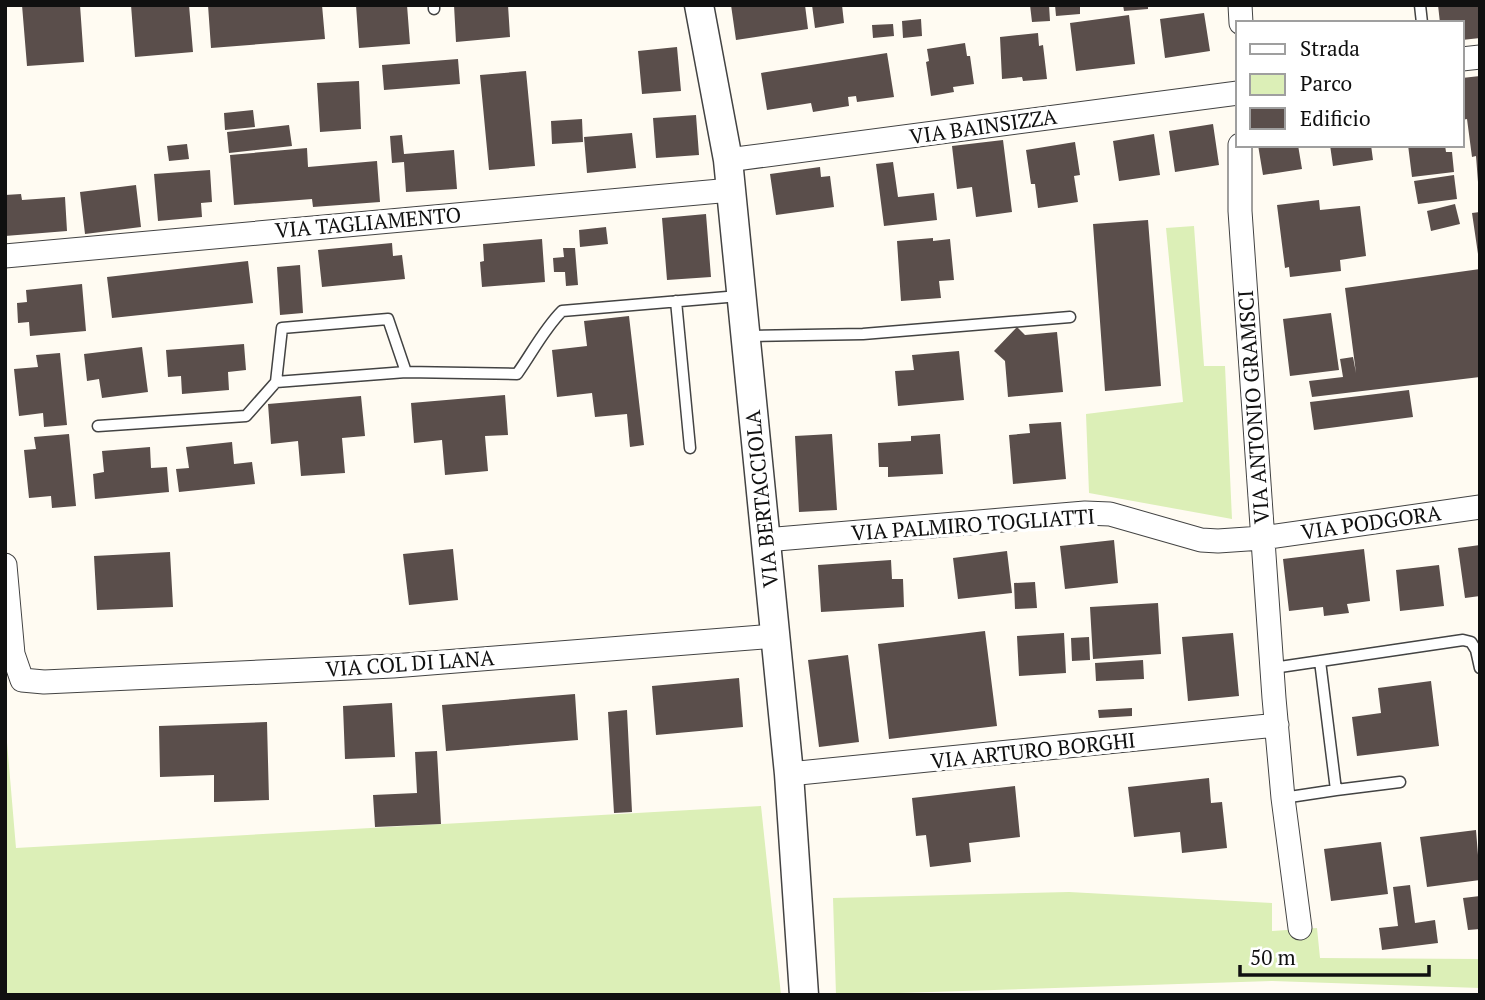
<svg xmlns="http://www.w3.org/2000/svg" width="1485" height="1000" font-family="'PT Serif',serif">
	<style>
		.green { fill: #dcefb7 }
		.building { fill: #5a4e4b }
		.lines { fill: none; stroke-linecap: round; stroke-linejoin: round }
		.service-casing { stroke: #434343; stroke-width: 13 }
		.minor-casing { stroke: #434343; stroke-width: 25 }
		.tertiary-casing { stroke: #434343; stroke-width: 31 }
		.service { stroke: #fff; stroke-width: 10 }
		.minor { stroke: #fff; stroke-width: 23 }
		.tertiary { stroke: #fff; stroke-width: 28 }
		.labels { text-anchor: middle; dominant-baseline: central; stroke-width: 7; stroke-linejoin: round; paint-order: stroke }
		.street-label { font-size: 21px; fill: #101010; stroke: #fff }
	</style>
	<rect width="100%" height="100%" fill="#fffbf2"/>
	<!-- green -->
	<path class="green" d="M1194 226 1204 366H1225L1232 519 1089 493 1086 414 1183 402 1166 228Z
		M5 719 16 848 761 806 781 995H5Z
		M1069 892 1272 903V931L1317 928 1320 958 1480 959V988L1272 981 836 995 833 898Z"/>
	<!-- building -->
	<path class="building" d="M22 5H80L84 62 27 66Z
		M131 5H189L193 52 135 57Z
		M208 5H322L325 39 211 48Z
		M356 5H407L410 44 359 48Z
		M454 5H508L510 37 456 42Z
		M731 5H805L808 29 736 40Z
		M812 5H842L844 23 815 28Z
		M1030 5H1049L1050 21 1032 22Z
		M1055 5H1080V14L1056 16Z
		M1123 5H1148V9L1124 11Z
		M1438 5H1480V38L1462 40V23H1440Z
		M1204 13 1210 51 1165 58 1160 19Z
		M1129 15 1135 64 1076 71 1070 23Z
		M921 19 922 36 903 38 902 21Z
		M893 24 894 36 873 38 872 25Z
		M1038 33 1039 46 1043 45 1047 79 1023 81 1022 77 1002 79 1000 37Z
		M965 43 967 56H970L974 84 953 87 954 92 931 96 926 62 929 61 927 49Z
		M677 47 681 91 642 94 638 51Z
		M887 53 894 97 857 102 856 96 848 97 849 106 813 112 811 103 767 110 761 73Z
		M458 59 460 84 384 90 382 65Z
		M526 71 535 166 489 170 480 75Z
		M1480 76V182H1478L1476 156 1472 157 1467 119 1462 120V78Z
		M359 81 361 129 320 132 317 83Z
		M253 110 255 127 225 130 224 113Z
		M696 115 699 155 656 158 653 118Z
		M582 119 583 142 552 144 551 121Z
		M1213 124 1219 165 1175 172 1169 131Z
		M289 125 292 146 229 153 227 132Z
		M632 133 636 168 587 173 584 137Z
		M1154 134 1160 175 1119 181 1113 141Z
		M402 135 404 154 454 150 457 189 406 192 404 162 392 163 390 136Z
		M1003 140 1012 212 976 217 972 187 957 189 952 146Z
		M1075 142 1080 175 1074 176 1078 202 1038 208 1035 184H1031L1026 150Z
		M187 144 189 159 169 161 167 146Z
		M1258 145H1298L1302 169 1263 175Z
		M1330 145H1371L1373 160 1333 166Z
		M1408 145H1445L1446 152H1452L1454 172 1412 177Z
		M307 148 308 167 377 161 380 202 313 207 312 199 234 205 230 155Z
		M893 162 898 197 934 193 937 220 884 226 876 164Z
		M820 167 821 177 830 176 834 207 776 215 770 174Z
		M210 170 212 202 201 203 202 217 158 221 154 174Z
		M1454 175 1457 199 1418 204 1414 181Z
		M136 185 141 227 85 234 80 192Z
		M21 194 22 200 65 197 67 231 5 236V195Z
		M1319 200 1320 210 1360 206 1366 256 1340 260 1341 271 1290 277 1289 267 1285 268 1277 205Z
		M1455 204 1460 224 1431 231 1427 211Z
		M1480 212V254H1478L1472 213Z
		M706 214 711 277 667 280 662 218Z
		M1148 220 1161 386 1105 391 1093 224Z
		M606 227 608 244 580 247 579 230Z
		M933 238V241L950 239 954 280 939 281 941 298 901 301 897 241Z
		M542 239 545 282 482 287 480 262 484 261 483 244Z
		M392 243 393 256 402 255 405 279 322 287 318 250Z
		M563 248H575L578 285 566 286 565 272H554L553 258 564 257Z
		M248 261 253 303 112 318 107 277Z
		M300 265 303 313 280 315 277 267Z
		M1480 269V377L1312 397 1309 381 1343 377 1340 359 1353 357 1356 373 1345 288Z
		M82 284 86 331 30 336 29 322 18 323 17 303 27 302 26 290Z
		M1331 313 1339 370 1290 376 1283 319Z
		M629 316 644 445 630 447 627 414 595 417 592 393 557 397 552 350 587 346 584 321Z
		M1017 327 1025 335 1057 332 1063 392 1008 397 1005 361 994 351Z
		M244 344 246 370 228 372 229 390 182 394 181 376 168 377 166 350Z
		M142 347 148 392 102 398 99 379 87 381 84 354Z
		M959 351 964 400 898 406 895 371 914 370 912 355Z
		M60 353 67 425 44 427 43 413 19 416 14 369 38 367 36 355Z
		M1409 390 1413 417 1314 430 1310 402Z
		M505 395 508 435 485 436 488 471 445 475 442 440 414 443 411 403Z
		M361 396 365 436 342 438 345 473 301 476 298 441 271 444 268 404Z
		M1061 422 1066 479 1013 484 1009 435 1030 433 1029 424Z
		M69 434 76 506 52 508 51 496 29 498 24 450 36 449 34 437Z
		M832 434 837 510 799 512 795 436Z
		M940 434 943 474 888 477V467H879L878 443 911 441V436Z
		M232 442 234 464 252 462 255 484 179 492 176 469 189 468 186 447Z
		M150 447 151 468 167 467 169 492 95 499 93 474 104 472 102 451Z
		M1114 540 1118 583 1065 589 1060 546Z
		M1480 545V596L1465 598 1458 548Z
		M453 549 458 600 409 605 403 554Z
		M1364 549 1370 601 1347 604 1349 613 1324 616 1323 607 1289 611 1283 559Z
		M1007 551 1012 593 958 599 953 558Z
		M170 552 173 607 97 610 94 556Z
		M891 560 892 579H903L904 607 821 612 818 565Z
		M1439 565 1444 606 1400 611 1396 570Z
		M1035 582 1037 608 1015 609 1014 583Z
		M1158 603 1161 654 1093 659 1090 607Z
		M985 631 997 726 889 739 878 644Z
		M1064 633 1066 673 1019 676 1017 636Z
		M1233 633 1239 696 1188 701 1182 637Z
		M1089 637 1090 660 1072 661 1071 638Z
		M848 655 859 742 819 747 808 660Z
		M1143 660 1144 679 1096 681 1095 663Z
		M739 678 743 727 656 735 652 686Z
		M1431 681 1439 746 1357 756 1352 717 1381 713 1378 688Z
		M575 694 578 740 446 751 442 705Z
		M392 703 395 757 345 759 343 706Z
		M1132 708V716L1099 718 1098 710Z
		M627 710 632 812 614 813 608 712Z
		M267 722 269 800 214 802V775L160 777 159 726Z
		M437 751 441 824 375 827 373 795 417 793 415 752Z
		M1209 778 1211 803 1222 802 1227 848 1182 853 1180 832 1134 837 1128 787Z
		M1015 786 1020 837 969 843 971 862 930 867 926 835 916 836 912 798Z
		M1476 830 1480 880 1427 887 1420 837Z
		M1381 842 1388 894 1331 901 1324 849Z
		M1410 885 1415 923 1435 920 1438 943 1382 950 1379 928 1398 926 1393 887Z
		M1480 896V929L1468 930 1463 898Z"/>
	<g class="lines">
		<!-- service casing -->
		<g class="service-casing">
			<path id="service" d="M434 5V9
				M1420 5 1422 23
				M676 301 690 448
				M748 336 863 334 1070 317
				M276 382 282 328 388 319 406 372
				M98 426 246 416 276 382 406 372 517 374C532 353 544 329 562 311L739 296
				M1320 661 1336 790 1400 782
				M1273 668 1463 640 1471 642 1476 650 1480 668
				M1283 798 1336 790"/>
		</g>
		<!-- minor casing -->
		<g class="minor-casing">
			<path id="minor" d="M1240 5 1241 23
				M1462 59 1480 57
				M1240 145V211L1274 698 1283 798 1300 928
				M728 160 1238 93
				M5 256 731 190
				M765 540 1085 513 1110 514 1201 540 1218 541 1262 538 1480 507
				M5 565 13 654 22 680 44 682 393 666 775 636
				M789 774 1277 725"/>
		</g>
		<!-- tertiary casing -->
		<g class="tertiary-casing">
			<path id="tertiary" d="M699 5 728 160 731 190 789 774 804 995"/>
		</g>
		<!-- service -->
		<use href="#service" class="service"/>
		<!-- minor -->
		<use href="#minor" class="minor"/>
		<!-- tertiary -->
		<use href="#tertiary" class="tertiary"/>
	</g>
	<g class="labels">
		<!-- street labels -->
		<g class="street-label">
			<text transform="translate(983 126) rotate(-8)">VIA BAINSIZZA</text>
			<text transform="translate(368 222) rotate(-5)">VIA TAGLIAMENTO</text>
			<text transform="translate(1253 407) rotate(-94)">VIA ANTONIO GRAMSCI</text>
			<text transform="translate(761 499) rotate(-96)">VIA BERTACCIOLA</text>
			<text transform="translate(1371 522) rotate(-8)">VIA PODGORA</text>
			<text transform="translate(973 524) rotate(-4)">VIA PALMIRO TOGLIATTI</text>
			<text transform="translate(410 663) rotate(-4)">VIA COL DI LANA</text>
			<text transform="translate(1033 750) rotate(-6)">VIA ARTURO BORGHI</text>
		</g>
	</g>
	<!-- border -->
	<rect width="1485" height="1000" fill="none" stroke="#101010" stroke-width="14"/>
	<!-- legend -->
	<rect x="1236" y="21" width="228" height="126" fill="#ffffff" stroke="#9f9f9f" stroke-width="2"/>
	<rect x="1250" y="44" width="35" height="10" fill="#ffffff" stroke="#9f9f9f" stroke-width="2"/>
	<text x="1300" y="56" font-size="21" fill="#101010">Strada</text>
	<rect x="1250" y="74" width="35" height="21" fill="#dcefb7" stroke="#9f9f9f" stroke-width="2"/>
	<text x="1300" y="91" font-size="21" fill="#101010">Parco</text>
	<rect x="1250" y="108" width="35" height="21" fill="#5a4e4b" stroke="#9f9f9f" stroke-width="2"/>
	<text x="1300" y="126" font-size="21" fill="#101010">Edificio</text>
	<!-- scale -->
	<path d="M1240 965v10h189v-10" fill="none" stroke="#101010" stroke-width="3.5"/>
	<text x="1250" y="965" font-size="21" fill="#101010" stroke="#ffffff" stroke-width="5" paint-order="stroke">50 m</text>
</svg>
